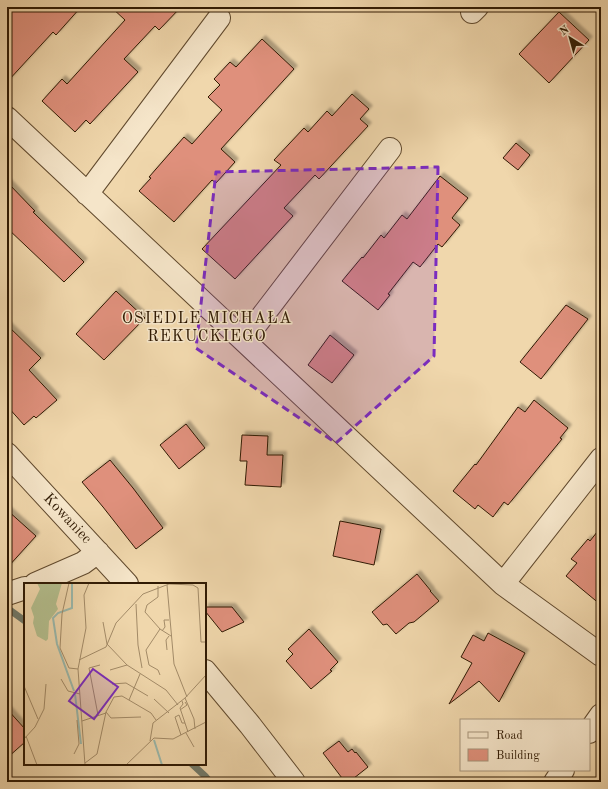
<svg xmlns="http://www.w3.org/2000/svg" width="608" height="789" font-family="'Old Standard TT',serif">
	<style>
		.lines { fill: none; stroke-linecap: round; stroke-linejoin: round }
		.stream { stroke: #707969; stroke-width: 7 }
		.building { fill: #df907b; stroke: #301a03; filter: url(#shadow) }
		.minor-casing { stroke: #60492d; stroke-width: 24 }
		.minor { stroke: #f5e5c9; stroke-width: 22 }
		.marked { fill: #7b2cbf; fill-opacity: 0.2; stroke: #7b2cbf; stroke-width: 3; stroke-dasharray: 8 5; stroke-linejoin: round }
		.labels { text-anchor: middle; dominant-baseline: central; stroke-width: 3; stroke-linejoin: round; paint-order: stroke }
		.street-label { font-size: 15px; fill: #301a03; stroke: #f5e5c9 }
		.neighbourhood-label { font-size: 16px; letter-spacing: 1px; fill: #301a03; stroke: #f5e5c9 }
		.inset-river { fill: none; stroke: #9ab9ad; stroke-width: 2 }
		.inset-road { fill: none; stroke: #a38b68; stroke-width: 1 }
		.view { fill: #7b2cbf; fill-opacity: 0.15; stroke: #7b2cbf; stroke-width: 2 }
		.inset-edge { fill: none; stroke: #301a03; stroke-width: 2 }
	</style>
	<defs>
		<filter id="shadow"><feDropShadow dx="3.5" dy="-3.5" stdDeviation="1" flood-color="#0004"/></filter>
	</defs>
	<rect width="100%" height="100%" fill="#f0d7ac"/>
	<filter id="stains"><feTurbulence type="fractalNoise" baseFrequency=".005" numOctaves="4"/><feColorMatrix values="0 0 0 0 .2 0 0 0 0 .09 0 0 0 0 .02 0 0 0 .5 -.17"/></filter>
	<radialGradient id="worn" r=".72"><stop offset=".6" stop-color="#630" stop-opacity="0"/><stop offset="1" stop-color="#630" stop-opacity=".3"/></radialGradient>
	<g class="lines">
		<!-- stream -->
		<path class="stream" d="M7 608 25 621
			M192 764 205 776 210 782"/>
	</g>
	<!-- building -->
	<path class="building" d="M15 7H81L56 35 53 32 7 82V16Z
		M111 7H181L159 30 155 26 124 59 138 72 90 124 86 120 75 132 42 101 62 79 67 84 125 20Z
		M559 12 589 40 549 83 519 54Z
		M262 39 294 69 221 149 235 162 216 183 212 180 174 222 139 191 151 178 149 177 184 137 192 144 222 110 208 97 220 85 214 79 230 62 236 67Z
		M352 94 369 109 360 119 368 126 319 179 315 175 284 208 293 216 235 279 202 249 281 165 274 160 304 128 308 132 327 111 332 116Z
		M516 143 530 155 518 170 503 158Z
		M440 176 468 198 452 218 460 225 442 247 438 244 420 267 413 262 388 294 390 295 378 310 342 281 362 257 363 258 381 235 384 238 402 215 407 219Z
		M7 182 35 211 33 212 84 262 64 282 7 228Z
		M116 291 145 318 104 360 76 334Z
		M566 305 588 319 541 379 520 362Z
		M7 325 41 358 29 370 57 400 36 418 34 416 24 425 7 406Z
		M330 335 354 355 332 383 308 365Z
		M534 400 568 428 560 438 562 439 508 505 504 502 493 517 478 505 475 509 453 491 475 464 476 465 518 407 525 412Z
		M186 424 205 448 179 469 160 445Z
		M242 435 268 436 267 455H283L281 487 245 485 247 461H240Z
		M110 460 133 488 163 528 136 549 103 507 82 482Z
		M7 510 36 536 7 568Z
		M340 521 381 529 374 565 333 556Z
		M601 527V605L566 576 577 563 571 559 588 539 590 541Z
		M417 574 431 591H430L439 601 414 622 409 623 396 634 387 624 383 625 372 612Z
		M205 607H232L244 622 222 632 205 611Z
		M309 629 338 662 330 670 332 671 311 689 286 661 293 654 288 649Z
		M488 633 525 653 499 702 479 681 449 704 472 663 461 657 473 635 484 641Z
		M7 709 25 729V742L7 758Z
		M339 741 348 752 352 749 355 753 356 752 368 767 349 782H345L323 753Z"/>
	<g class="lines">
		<!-- minor casing -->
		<g class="minor-casing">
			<path id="minor" d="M472 12 477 7
				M7 118 503 584 601 655
				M87 194 219 18
				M244 340 390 149
				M7 454 127 584
				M35 584 83 563 98 552
				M503 584 601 459
				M7 594 25 588
				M205 671 250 725 294 782
				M589 732 601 715
				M555 782 563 770"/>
		</g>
		<!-- minor -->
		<use href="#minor" class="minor"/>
	</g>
	<!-- marked area -->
	<path class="marked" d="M438 167 434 356 336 443 196 348 216 172Z"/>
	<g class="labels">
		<!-- street labels -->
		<g class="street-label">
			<text transform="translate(67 519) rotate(47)">Kowaniec</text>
		</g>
		<!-- neighbourhood labels -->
		<g class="neighbourhood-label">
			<text x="207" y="319">OSIEDLE MICHAŁA<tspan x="207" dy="18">REKUCKIEGO</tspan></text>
		</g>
	</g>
	<!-- overview -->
	<g transform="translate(24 583)">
		<rect width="182" height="182" fill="#f0d7ac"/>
		<path d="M13 0H38L32 21 34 26 25 38 24 56 22 58 13 53 9 40 10 34 7 25 16 6Z" fill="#b4bf8e"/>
		<path class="inset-river" d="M48 0V25L34 30 29 35 33 61 50 108M51 111 57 161M130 157 138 182"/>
		<path class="inset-road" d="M45 0 38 31 36 65 45 85 54 86M143 2 150 81 163 114M134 3V14L123 22 121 29 136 46 147 53M112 21 114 62 118 85M79 39 83 61 103 82 142 107 154 122M136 46 122 67 125 82 134 87 136 92M138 48 141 44 140 37H145M143 67 142 57 145 53M55 77 82 64 92 40 119 11 145 1 169 2 174 5 177 59H182M86 87 103 82M37 96 44 108 56 111M88 101 102 100 124 113M0 103 14 136M161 115 170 136 171 146M130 116 145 130M105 117 116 91M158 118 159 121 156 125 164 149M156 127 163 122 161 119M82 129 87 135 117 134M74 132 65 85 76 82M58 138 82 130M162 150 170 164M157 152 151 134 155 132 158 140H161M2 153 13 182M0 156 11 144 20 126 22 101M126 158 129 140 161 115 182 92M50 171 55 161 53 137M61 180 73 171 82 129 90 114 98 113 127 130 132 137M61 182 54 86 62 45 60 12 65 0M102 182 130 155 149 156 182 139"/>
		<path class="view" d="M69 86 94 104 70 136 45 118Z"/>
		<rect width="182" height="182" class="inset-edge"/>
	</g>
	<!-- margin -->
	<rect width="608" height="789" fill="none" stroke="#f0d7ac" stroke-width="24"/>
	<rect x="8" y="8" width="592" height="773" fill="none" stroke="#301a03" stroke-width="2"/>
	<rect x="12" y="12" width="584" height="765" fill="none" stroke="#301a03"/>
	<!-- legend -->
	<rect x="460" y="719" width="130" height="52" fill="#f5e5c9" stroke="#a6947a"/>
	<rect x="468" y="732" width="20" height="6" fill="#f5e5c9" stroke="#a6947a"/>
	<text x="496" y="739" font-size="12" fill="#301a03">Road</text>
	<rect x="468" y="749" width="20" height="12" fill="#df907b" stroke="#a6947a"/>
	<text x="496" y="759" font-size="12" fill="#301a03">Building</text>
	<!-- north arrow -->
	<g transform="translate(570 38) rotate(323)" stroke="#f5e5c9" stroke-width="3" paint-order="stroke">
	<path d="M0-3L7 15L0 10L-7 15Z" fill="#301a03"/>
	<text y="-6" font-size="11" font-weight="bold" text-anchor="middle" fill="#301a03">N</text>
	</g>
	<rect width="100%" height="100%" filter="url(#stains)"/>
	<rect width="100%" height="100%" fill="url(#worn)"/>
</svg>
